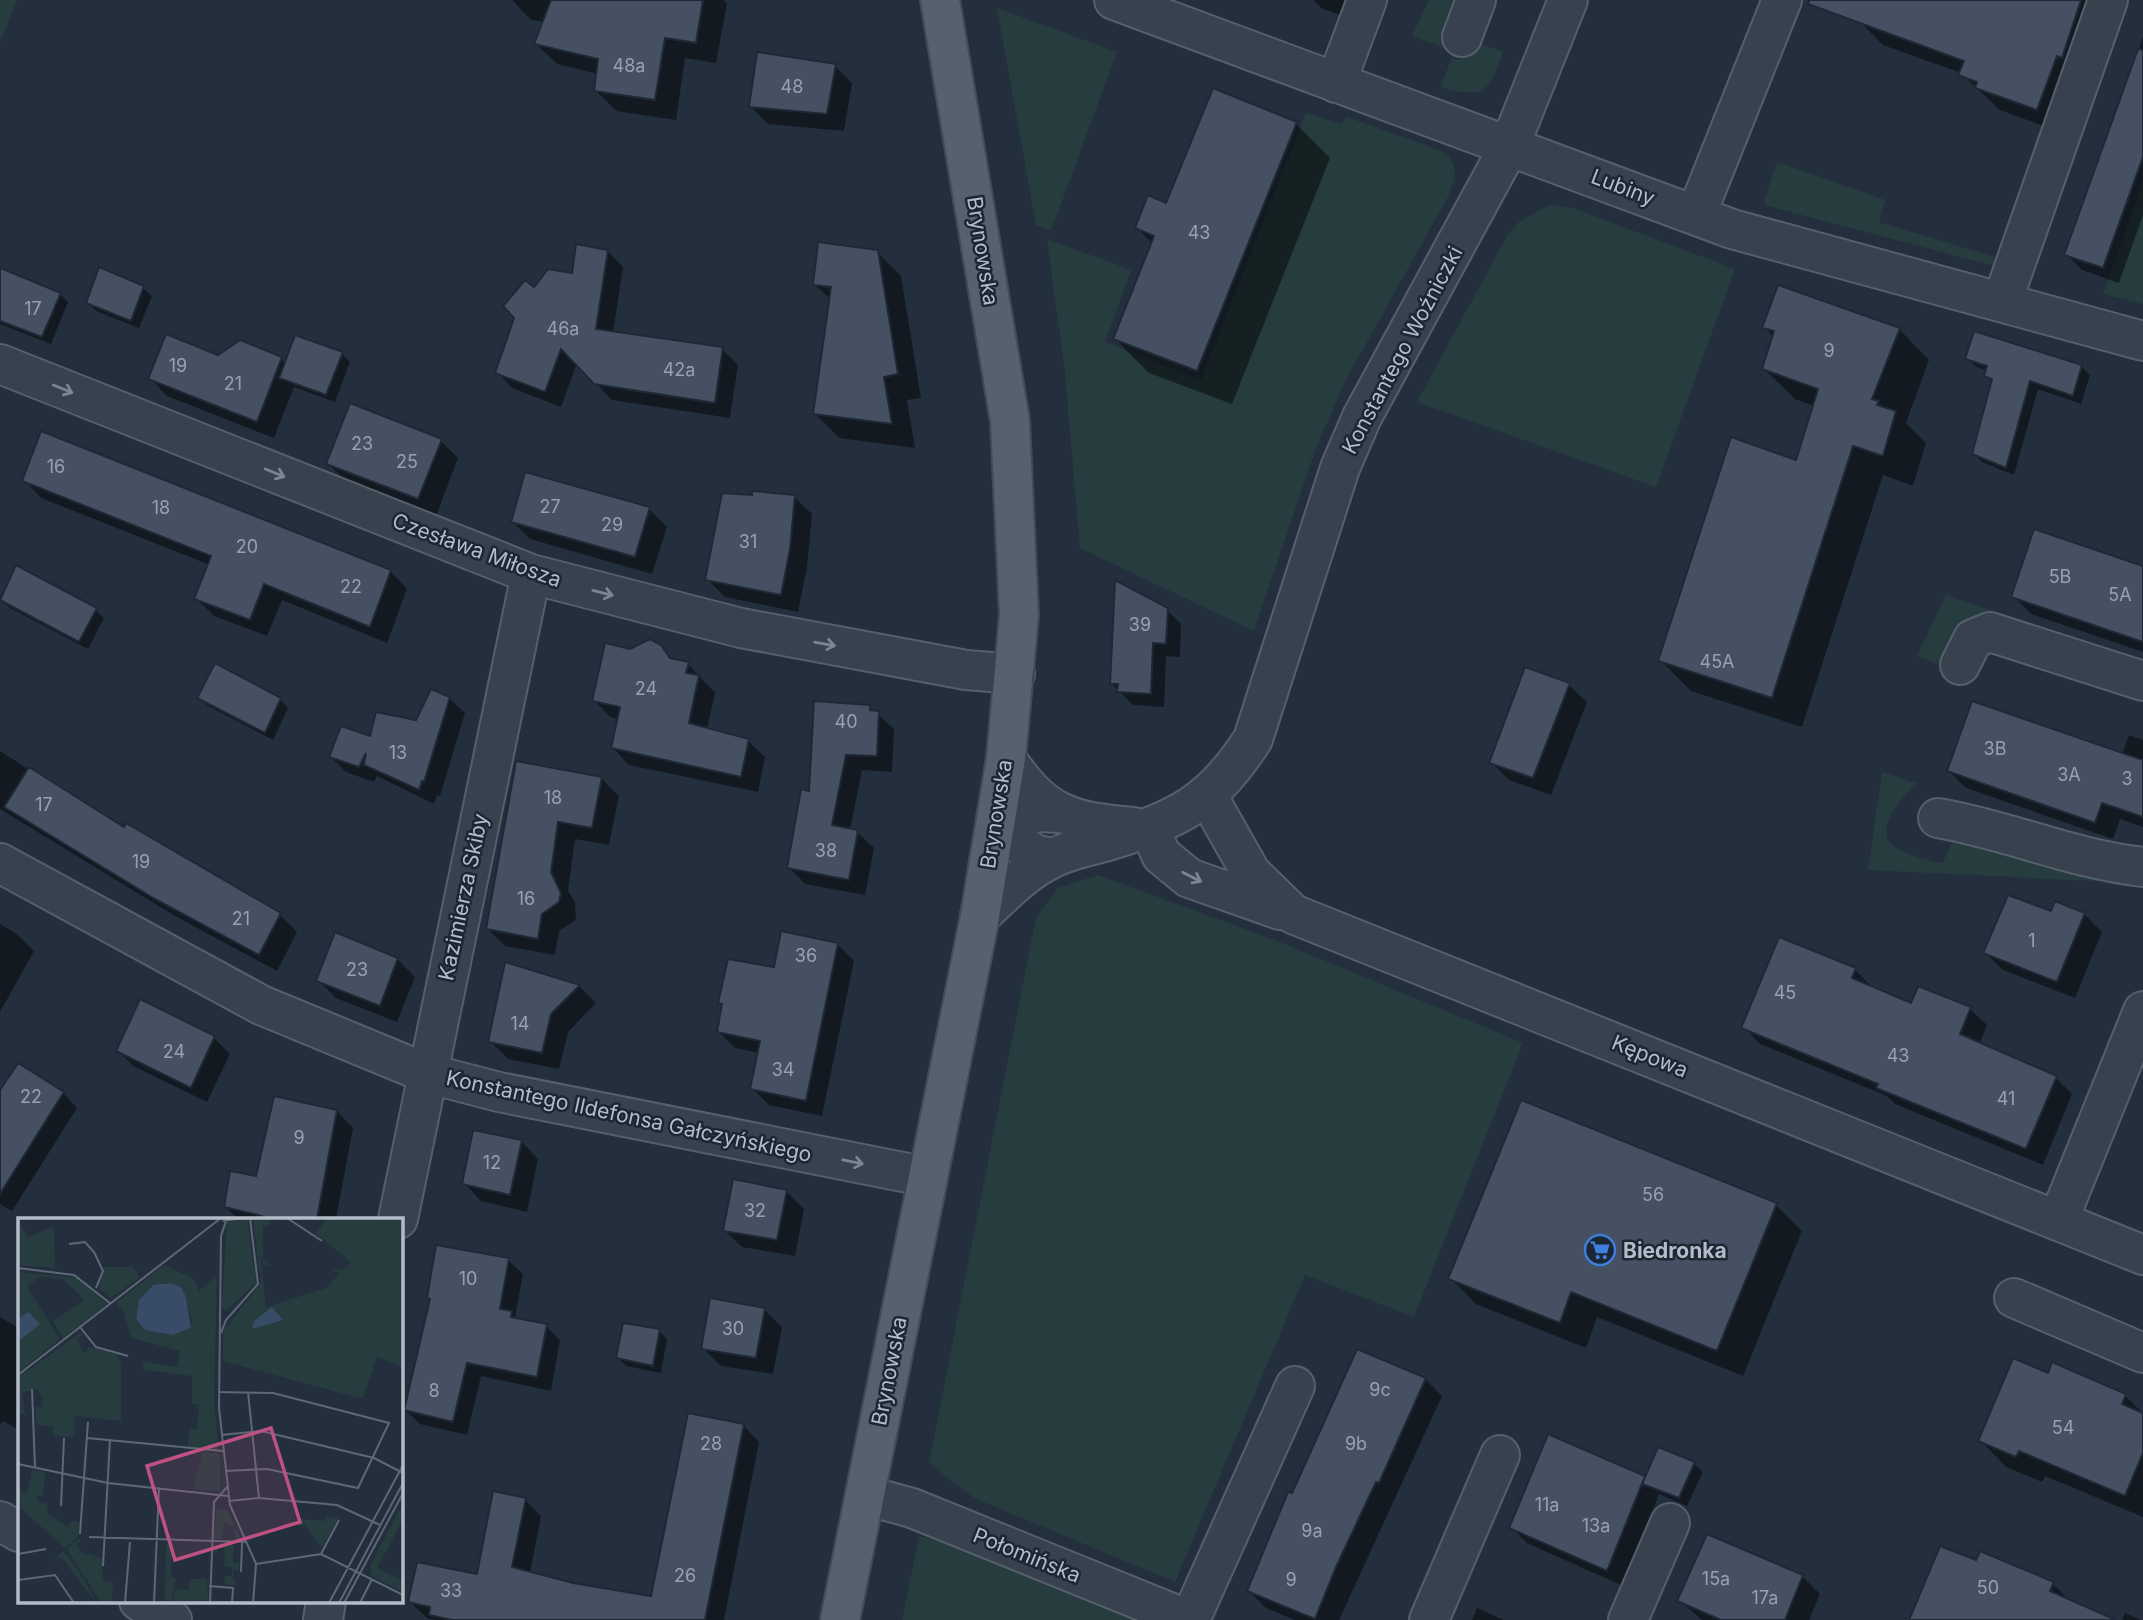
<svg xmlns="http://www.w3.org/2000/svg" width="2143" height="1620" font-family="Inter,sans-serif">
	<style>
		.green { fill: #263c3f }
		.shadow { fill: #0007 }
		.building { fill: #455162; stroke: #1f2835; stroke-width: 2 }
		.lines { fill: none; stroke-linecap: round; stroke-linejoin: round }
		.minor-casing { stroke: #565f6c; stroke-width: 42 }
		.major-casing { stroke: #414a57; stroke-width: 42 }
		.minor { stroke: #38414e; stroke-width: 38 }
		.major { stroke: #56606e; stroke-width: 38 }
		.oneway { stroke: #7c8592 }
		.labels { text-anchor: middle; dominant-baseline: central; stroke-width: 5; stroke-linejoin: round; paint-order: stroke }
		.number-label { font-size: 18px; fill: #98a1af }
		.street-label { font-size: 21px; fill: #b4bcc9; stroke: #1d2633 }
		.poi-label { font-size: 21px; font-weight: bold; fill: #b4bcc9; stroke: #1d2633; text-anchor: start }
		.inset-road { fill: none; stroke: #5e6776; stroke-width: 2 }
		.view { fill: #bd5182; fill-opacity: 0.15; stroke: #bd5182; stroke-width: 3.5 }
		.inset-edge { fill: none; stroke: #b4bcc9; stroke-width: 3.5 }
	</style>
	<rect width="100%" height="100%" fill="#242f3e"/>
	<!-- green -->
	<path class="green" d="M0 0H17L0 42Z
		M1429 0H1468L1450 50 1412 36Z
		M997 8 1117 52 1051 231 1036 225Z
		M1473 41 1503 52C1489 93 1483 99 1440 87L1452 58 1459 60 1470 53Z
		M1306 113 1341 124 1347 117 1439 150C1460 161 1456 174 1449 195L1346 380 1317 445 1254 631 1080 548 1065 373 1047 239 1131 270 1105 342 1201 380Z
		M1777 162 1885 200 1879 222 1998 258 1994 264H1987L1768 206 1764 202Z
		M2143 181V304L2103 294Z
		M1550 205 1573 208 1735 269 1656 487 1417 402 1508 234 1520 221Z
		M1946 595 1999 613 1986 616 1943 666 1917 656Z
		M1882 772 1918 784C1904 793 1875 827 1891 844 1899 854 1924 858 1937 863L1943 862 1954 838 1976 836 2116 882 1868 870Z
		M1098 875 1275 940 1523 1043 1414 1317 1305 1275 1175 1582 974 1498 929 1463 1036 917 1058 888Z
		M919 1536 957 1544 1142 1620H902Z"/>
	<!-- shadow -->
	<path class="shadow" d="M512 0H723L727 3 716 63 685 58 676 120 616 111 595 90 598 74 557 64 536 44 545 22 531 20Z
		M1313 0H1358L1351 19 1321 8Z
		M1867 0H2112L2060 132 2000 110 1961 73 1883 45 1860 22Z
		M2143 37V215L2119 283 2082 270 2066 254Z
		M835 66 852 83 844 131 768 124 751 107Z
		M1296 124 1330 158 1232 404 1149 373 1115 339 1152 243 1137 228 1167 205Z
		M608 251 623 267 613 333 722 349 738 365 730 418 612 400 577 363 561 407 512 388 497 372 574 275Z
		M877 252 901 276 921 398 907 400 915 448 839 438 815 414 831 300 814 284Z
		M0 270 60 294 68 302 51 344 0 324Z
		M143 288 152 296 139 328 96 311 88 303Z
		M1764 327 1899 329 1929 360 1906 423 1926 443 1913 486 1883 475 1802 727 1691 691 1660 660 1797 462 1814 406 1795 399 1764 369 1774 337Z
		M342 354 350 362 335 402 294 387 274 438 167 396 150 378 219 357 281 359 286 364Z
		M1967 358 2081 366 2090 375 2081 404 2038 389 2014 475 1982 462 1974 454 1993 383 1986 376 1987 371 1975 366Z
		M441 441 458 458 436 516 346 481 328 464Z
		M24 480 390 571 407 589 387 643 282 600 267 636 214 616 196 598 210 565 41 498Z
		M753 497H794L812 514 807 568 798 612 725 597 707 579Z
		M649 509 667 527 652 574 530 539 513 522Z
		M2143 568V652L2031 614 2013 596Z
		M1 600 95 610 104 618 88 649 10 608Z
		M1167 610 1181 624 1180 657 1166 656 1164 707 1133 705 1112 684Z
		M660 646 674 661 688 664 715 693 707 729 748 741 765 757 758 792 629 765 613 748 619 719 610 717 594 700 631 651Z
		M1569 685 1587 702 1551 795 1509 780 1491 762Z
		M199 698 280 699 288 708 273 740 208 706Z
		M449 698 465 713 440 796 437 795 434 804 377 776 374 782 346 772 331 757 416 722Z
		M869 707 894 729 892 772 862 770 850 830 857 832 874 848 865 895 805 884 789 868 811 793Z
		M2129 735 2143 740V827L2120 819 2113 839 1966 788 1949 771 2122 755Z
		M0 751 124 830 280 915 297 932 277 971 175 916 0 809Z
		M517 763 601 778 619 796 609 845 575 839 568 891 575 902 576 920 559 931 555 955 505 946 487 928Z
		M2084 914 2102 932 2075 998 2003 970 1985 953Z
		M0 924 17 934 34 951 0 1012Z
		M837 944 854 961 822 1116 769 1105 752 1088 760 1053 735 1048 719 1032 776 969Z
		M397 959 415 977 397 1022 336 998 318 980Z
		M1855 970 1871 986 1912 1005 1970 1009 1987 1025 1979 1045 2056 1078 2072 1094 2043 1165 1895 1104 1887 1096 1760 1044 1744 1027Z
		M579 986 596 1003 568 1032 559 1069 508 1059 490 1041Z
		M141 1001 214 1038 230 1054 207 1102 133 1066 118 1050Z
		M0 1093H63L77 1108 12 1211 0 1204Z
		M337 1111 353 1128 336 1219H238L226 1207Z
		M521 1141 538 1159 527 1212 481 1201 464 1183Z
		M786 1191 804 1209 795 1256 742 1247 724 1230Z
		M1776 1205 1802 1231 1743 1376 1597 1317 1586 1348 1476 1304 1450 1278Z
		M508 1260 523 1274 515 1317 519 1320 546 1326 560 1340 551 1391 481 1376 467 1435 420 1424 405 1410Z
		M764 1309 782 1327 773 1374 721 1366 703 1348Z
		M0 1317 19 1328V1430L3 1421 0 1425Z
		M659 1331 667 1339 661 1373 626 1366 617 1357Z
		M2053 1365 2125 1396 2143 1413V1517L2045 1476 2042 1482 2006 1467 1980 1440 2049 1375Z
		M1425 1379 1442 1396 1339 1620H1295L1266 1608 1249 1591 1293 1496Z
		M743 1425 759 1442 724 1620H435L427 1618 410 1602 478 1576 525 1500 541 1516 530 1573 652 1600Z
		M1659 1449 1694 1464 1703 1472 1687 1506 1659 1494 1623 1586 1527 1543 1511 1527 1644 1477 1646 1480Z
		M1802 1576 1820 1594 1809 1620H1702L1679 1600Z
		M2053 1584 2072 1603 2113 1620H1911Z
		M1477 1608 1504 1620H1472Z
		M2125 1613 2141 1620H2122Z"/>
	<!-- building -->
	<path class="building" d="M551 0H703L696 43 665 38 655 100 594 91 598 59 534 44Z
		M1809 0H2081L2062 58 2057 56 2037 110 1975 88 1977 82 1958 75 1964 61 1808 4Z
		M2138 49 2143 50V157L2103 268 2064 255Z
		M757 52 836 64 827 114 749 107Z
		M1213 88 1297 122 1197 371 1113 339 1154 236 1135 228 1148 195 1166 203Z
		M818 242 878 250 898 374 884 377 892 424 813 414 831 287 813 285Z
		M576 244 608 250 596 329 723 347 715 403 594 384 561 349 545 392 495 373 514 318 503 306 525 280 534 287 548 269 572 273Z
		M99 267 144 286 131 321 86 303Z
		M0 268 61 293 42 337 0 321Z
		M1778 285 1900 328 1872 399 1879 401 1877 405 1896 411 1883 456 1853 446 1772 698 1658 661 1731 437 1796 460 1818 389 1762 369 1774 331 1762 328Z
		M1974 331 2082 365 2073 396 2030 381 2006 468 1972 454 1992 379 1984 376 1987 366 1965 359Z
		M166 334 218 355 240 340 282 357 257 422 148 379Z
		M295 335 343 352 326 395 279 378Z
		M350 403 442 439 418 499 326 464Z
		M41 431 391 570 370 627 264 584 250 620 194 599 211 556 22 481Z
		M525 472 650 507 635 557 511 522Z
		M752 491 795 495 790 549 781 595 705 580 722 493 752 495Z
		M2034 529 2143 566V642L2011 597Z
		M16 565 97 608 79 642 0 600Z
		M1115 580 1168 608 1166 644 1153 643 1151 694 1117 692 1118 684H1110Z
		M650 639 661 645 670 658 689 662 686 673 699 675 689 723 749 739 741 777 611 748 620 707 592 701 605 643 630 649Z
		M215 663 281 698 265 733 197 698Z
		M1525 667 1570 683 1533 778 1489 763Z
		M431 689 450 697 424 782 422 781 419 790 364 765 366 753 359 767 329 757 341 726 370 736 376 712 416 720Z
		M814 701 870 705V710L879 711 877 756 846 755 832 825 858 830 849 880 787 868 801 789 809 791Z
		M1972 701 2143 760V817L2102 803 2095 823 1947 771Z
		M516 761 602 777 592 828 558 822 551 872 561 893 559 902 542 914 538 939 486 929Z
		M29 767 124 827 126 823 281 913 259 955 155 899 4 807Z
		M2008 895 2051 911 2055 901 2085 913 2057 982 1983 953Z
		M781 931 838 943 806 1101 750 1089 760 1041 717 1032 722 1004 718 1003 728 959 774 967Z
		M335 932 398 958 380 1006 316 981Z
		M1779 937 1856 968 1852 978 1911 1003 1918 986 1971 1007 1960 1034 2057 1076 2026 1149 1876 1088 1878 1084 1741 1028Z
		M505 962 580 985 551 1014 542 1053 488 1042Z
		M140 999 215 1036 191 1088 116 1051Z
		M18 1063 64 1092 0 1194V1090Z
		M274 1096 337 1110 317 1219H262V1216L224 1207 230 1171 256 1176Z
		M1521 1100 1777 1203 1717 1351 1571 1292 1560 1323 1448 1279Z
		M473 1130 522 1140 510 1195 462 1184Z
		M733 1179 787 1190 777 1240 723 1231Z
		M436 1245 509 1258 500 1309 512 1311 511 1317 547 1324 537 1377 467 1363 453 1422 404 1410 430 1299 427 1298Z
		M710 1298 765 1308 756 1358 701 1349Z
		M623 1323 660 1329 653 1366 616 1358Z
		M1357 1349 1426 1378 1379 1483 1376 1482 1336 1567 1315 1619 1247 1591 1288 1492 1292 1493Z
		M2013 1358 2048 1373 2052 1362 2126 1394 2122 1404 2143 1413V1453L2125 1496 2019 1451 2016 1457 1978 1441Z
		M688 1413 744 1424 705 1620H452L429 1615 430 1607 408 1602 417 1562 477 1574 493 1491 526 1498 512 1567 573 1583 651 1596Z
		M1548 1434 1645 1476 1607 1571 1509 1528Z
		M1658 1447 1695 1462 1679 1498 1642 1484Z
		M1707 1534 1803 1575 1785 1620H1721L1677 1601Z
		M1940 1546 1976 1560 1980 1551 2054 1582 2050 1591 2116 1620H1909Z"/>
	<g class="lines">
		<!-- minor casing -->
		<g class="minor-casing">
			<path id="minor" d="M1114 0 1732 229 2143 341
				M1462 37 1476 0
				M1336 83 1367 0
				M1696 215 1782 0
				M2002 302 2108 0
				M0 364 531 574 741 628 966 670 1015 674
				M1960 665 1973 639 1990 632 2143 681
				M1006 758C1043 814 1069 822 1134 827
				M1207 795 1251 873 1293 914 2143 1255
				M1938 818C2008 830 2072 859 2143 867
				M1150 828 1161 855 1189 878 1280 910
				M1052 858 1034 854 995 826 1039 812 1058 813
				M0 863 261 1005 426 1073 499 1092 928 1177
				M980 916C1002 896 1024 872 1051 859 1068 850 1090 846 1108 841 1179 819 1212 803 1253 739L1340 468 1362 417 1510 145 1568 0
				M398 1219 531 574
				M2058 1221 2143 1011
				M2014 1298 2143 1353
				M865 1495 912 1508 1189 1620
				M0 1521 19 1532
				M139 1601 172 1620
				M323 1620 326 1601
				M1190 1620 1295 1386
				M1429 1620 1500 1455
				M1628 1620 1670 1523"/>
		</g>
		<!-- major casing -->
		<g class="major-casing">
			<path id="major" d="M840 1620 980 916 1006 758 1019 615 1010 421 940 0"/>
		</g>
		<!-- minor -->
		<use href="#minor" class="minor"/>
		<!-- major -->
		<use href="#major" class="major"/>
	</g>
	<!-- one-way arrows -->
	<defs><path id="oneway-shaft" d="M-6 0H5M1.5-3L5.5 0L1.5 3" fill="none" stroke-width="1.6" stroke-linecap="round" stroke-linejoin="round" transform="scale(1.75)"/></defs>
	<g class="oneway">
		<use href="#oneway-shaft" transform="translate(63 389) rotate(22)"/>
		<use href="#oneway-shaft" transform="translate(275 473) rotate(22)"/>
		<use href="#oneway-shaft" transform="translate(603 593) rotate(14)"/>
		<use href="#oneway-shaft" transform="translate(825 644) rotate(10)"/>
		<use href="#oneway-shaft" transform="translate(1192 877) rotate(27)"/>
		<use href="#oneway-shaft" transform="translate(853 1162) rotate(11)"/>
	</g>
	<!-- icons -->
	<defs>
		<g id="supermarket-ring" transform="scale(1.575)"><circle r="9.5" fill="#1d2633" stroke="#3f7fe0" stroke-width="1.5"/><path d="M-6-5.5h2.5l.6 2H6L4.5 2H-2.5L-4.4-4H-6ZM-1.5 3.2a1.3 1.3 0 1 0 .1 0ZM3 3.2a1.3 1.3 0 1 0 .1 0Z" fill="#3f7fe0"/></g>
	</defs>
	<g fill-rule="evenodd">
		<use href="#supermarket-ring" x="1600" y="1250"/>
	</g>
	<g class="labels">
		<!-- number labels -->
		<g class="number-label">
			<text x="629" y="65">48a</text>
			<text x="792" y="86">48</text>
			<text x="1199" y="232">43</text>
			<text x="33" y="308">17</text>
			<text x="563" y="328">46a</text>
			<text x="1829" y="350">9</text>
			<text x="178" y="365">19</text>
			<text x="679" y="369">42a</text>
			<text x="233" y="383">21</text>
			<text x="362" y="443">23</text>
			<text x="407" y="461">25</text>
			<text x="56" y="466">16</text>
			<text x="550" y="506">27</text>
			<text x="161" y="507">18</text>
			<text x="612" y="524">29</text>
			<text x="748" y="541">31</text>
			<text x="247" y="546">20</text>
			<text x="2060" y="576">5B</text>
			<text x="351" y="586">22</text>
			<text x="2120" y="594">5A</text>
			<text x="1140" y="624">39</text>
			<text x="1717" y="661">45A</text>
			<text x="646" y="688">24</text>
			<text x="846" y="721">40</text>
			<text x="1995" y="748">3B</text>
			<text x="398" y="752">13</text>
			<text x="2069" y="774">3A</text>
			<text x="2127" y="778">3</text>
			<text x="553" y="797">18</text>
			<text x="44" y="804">17</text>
			<text x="826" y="850">38</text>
			<text x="141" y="861">19</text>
			<text x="526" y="898">16</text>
			<text x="241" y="918">21</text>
			<text x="2032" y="940">1</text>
			<text x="806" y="955">36</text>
			<text x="357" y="969">23</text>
			<text x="1785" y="992">45</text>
			<text x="520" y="1023">14</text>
			<text x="174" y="1051">24</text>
			<text x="1898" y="1055">43</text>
			<text x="783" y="1069">34</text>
			<text x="31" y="1096">22</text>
			<text x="2006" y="1098">41</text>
			<text x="299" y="1137">9</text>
			<text x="492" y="1162">12</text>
			<text x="1653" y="1194">56</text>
			<text x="755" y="1210">32</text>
			<text x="468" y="1278">10</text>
			<text x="733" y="1328">30</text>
			<text x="1380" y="1389">9c</text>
			<text x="434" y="1390">8</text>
			<text x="2063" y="1427">54</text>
			<text x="711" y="1443">28</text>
			<text x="1356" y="1443">9b</text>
			<text x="1547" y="1504">11a</text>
			<text x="1596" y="1525">13a</text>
			<text x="1312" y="1530">9a</text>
			<text x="685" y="1575">26</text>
			<text x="1716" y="1578">15a</text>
			<text x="1291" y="1579">9</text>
			<text x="1988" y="1587">50</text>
			<text x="451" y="1590">33</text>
			<text x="1765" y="1597">17a</text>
		</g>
		<!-- street labels -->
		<g class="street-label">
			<text transform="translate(1623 187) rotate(21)">Lubiny</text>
			<text transform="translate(983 251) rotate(81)">Brynowska</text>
			<text transform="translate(1402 350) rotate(-62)">Konstantego Woźniczki</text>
			<text transform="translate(477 550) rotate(20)">Czesława Miłosza</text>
			<text transform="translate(996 814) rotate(-81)">Brynowska</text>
			<text transform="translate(463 897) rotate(-78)">Kazimierza Skiby</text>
			<text transform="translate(1650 1056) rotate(22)">Kępowa</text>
			<text transform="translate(629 1116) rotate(12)">Konstantego Ildefonsa Gałczyńskiego</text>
			<text transform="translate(889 1371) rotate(-79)">Brynowska</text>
			<text transform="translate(1027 1555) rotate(22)">Połomińska</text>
		</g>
		<!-- poi labels -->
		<g class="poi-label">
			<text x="1623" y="1250">Biedronka</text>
		</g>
	</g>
	<!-- overview -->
	<g transform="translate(18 1218)">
		<rect width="385" height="385" fill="#242f3e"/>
		<path d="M229 0 238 65 208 93 204 89 209 4ZM235 0H251V7L245 8V42L252 47H246L242 36 248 89 308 70 321 56 314 52 326 51 333 44 298 16 308 0H385V150L359 138 345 181 205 143V114L243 65ZM0 2 10 19 36 8 37 50 0 47ZM146 47 176 61 181 73 199 57 196 183 201 232 170 229 172 211H179L181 187 174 186V158L126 152 125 143 159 149 162 133 113 120 106 94 98 85ZM153 65 168 79 174 105 155 117 127 112 118 101 121 82 135 67ZM86 49H115L122 59 93 80 81 70ZM0 54 59 60 89 86 45 120 35 103 67 82 45 61 21 59 9 69 42 121 0 155ZM63 114 71 124 65 117 60 120 65 136 72 129 99 137 103 147V203L57 198 56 219 35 218V209L19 207 17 189H24L25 184 20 171 4 175 7 196H1L0 160ZM185 233 202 236V273L175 271ZM14 251 27 254 25 278H19V284L30 286 29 295 50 309 53 303 62 304 60 319 47 330 0 288V270L9 276ZM385 285V302L359 350 385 363V374L354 358 352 348ZM198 290 209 292 224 322 216 321 217 309 206 304 204 321H196ZM308 299 320 300 304 330 287 307 280 308 281 301 307 303ZM71 320 64 321 59 327 63 334 84 340 85 363 95 364 94 384 83 385 49 331 60 321ZM154 325 153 358 158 361 153 383H147L148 326ZM197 327 200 335 206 336V327L216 328 215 344 220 345 221 337V352H216L215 359 219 368 206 366 207 358H214V350L206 348 207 336 196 335ZM45 333 62 355 79 385 43 339 36 343ZM172 361H189L190 385 154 384 158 370 170 373Z" fill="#263c3f" fill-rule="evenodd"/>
		<path d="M153 65 163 69 168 79 173 110 155 117 127 112 118 101 121 82 135 67ZM254 89 265 102 234 111 236 103ZM11 94 22 106 0 124V101Z" fill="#394c67"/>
		<path class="inset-road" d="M209 0 203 18 201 190 212 287 238 346 235 385M269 0 304 23M205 3 226 0M51 26 67 24 76 34 85 53 78 70M0 50 56 57 93 86M62 109 78 129 110 138M203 115 208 102 240 66 232 0M0 157 203 0M14 171 17 249M200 174 255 175 371 205 340 270 249 251 207 253M230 174 241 280M203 217 243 213 356 240 385 255M69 220 205 233M0 246 90 265 210 278M211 283 241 280 319 287 362 307M43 288 46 220M62 316 70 204M71 319 229 324M0 336 28 331M303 336 321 302M238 346 303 336 385 377M85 348 92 221M223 354 224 325M0 362 37 357 56 385M191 368 215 370 214 385M107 385 112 324M136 385 141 270M192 385 196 284 209 269M311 385 385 247M321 385 385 265M326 385 385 275M342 385 354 361"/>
		<path class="view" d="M253 210 282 304 157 342 129 248Z"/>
		<rect width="385" height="385" class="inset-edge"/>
	</g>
</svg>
